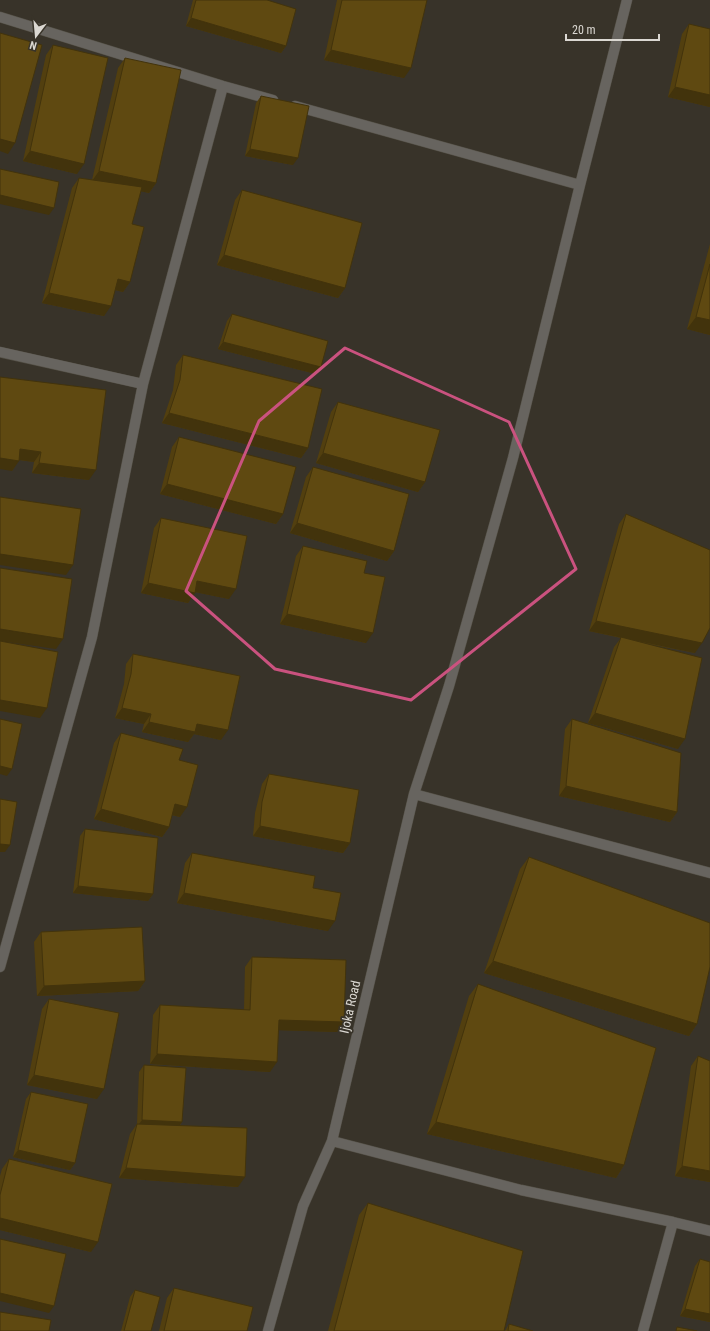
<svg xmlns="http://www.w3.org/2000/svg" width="710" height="1331" font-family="'Roboto Condensed',sans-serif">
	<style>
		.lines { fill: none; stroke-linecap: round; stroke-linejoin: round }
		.minor-casing { stroke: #555147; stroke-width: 11 }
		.minor { stroke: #67645f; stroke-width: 10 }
		.wall { fill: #523f0f }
		.shaded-wall { fill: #42330c }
		.building { fill: #5f4911; stroke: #42330c }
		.marked { fill: none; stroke: #ca527f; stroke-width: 3; stroke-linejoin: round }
		.labels { text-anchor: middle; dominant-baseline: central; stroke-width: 3.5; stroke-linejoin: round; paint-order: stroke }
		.street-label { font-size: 13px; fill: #dbd8d2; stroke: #383329 }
	</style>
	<rect width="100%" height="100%" fill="#383329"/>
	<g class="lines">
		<!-- minor casing -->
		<g class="minor-casing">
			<path id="minor" d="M0 17 223 86 273 100
				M295 106 580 185
				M0 352 143 384
				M414 794 710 873
				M0 967 92 637 143 384 223 86
				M332 1141 521 1190 673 1222 710 1231
				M268 1331 303 1206 332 1141 414 794 449 686 513 458 580 185 627 0
				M643 1331 673 1222"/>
		</g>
		<!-- minor -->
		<use href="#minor" class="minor"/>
	</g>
	<!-- wall -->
	<path class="wall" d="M193 0H267L286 46 281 53 186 26Z
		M337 0H427L404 78 324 60Z
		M689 24 710 107 668 97 682 34Z
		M53 45 77 174 23 161 46 55Z
		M125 58 156 183 149 193 141 191 132 224 130 282 123 292 115 290 104 316 42 303 72 188 79 178 92 180 118 68Z
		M261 96 293 165 245 156 256 103Z
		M242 190 345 288 338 298 217 265 235 200Z
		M710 244V335L687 329Z
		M232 314 321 367 316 374 218 349 227 321Z
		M183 355 308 448 301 458 162 423 173 390 176 365Z
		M0 377 89 480 32 473 34 462 19 460 12 471Z
		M338 402 425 482 418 492 316 463 331 412Z
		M179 437 283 514 276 524 160 494 172 447Z
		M313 467 394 551 387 561 290 533 306 477Z
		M626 514 695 653 638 642 678 749 588 723 614 647 621 638 589 631 619 524Z
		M161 518 229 599 195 592 188 603 141 593 154 528Z
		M303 546 364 573 366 643 280 624 296 556Z
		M133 654 221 740 194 734 188 742 142 732 144 724 115 718 124 684 126 664Z
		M572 719 677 812 670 822 559 796 565 729Z
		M121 733 179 760 180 817 172 815 169 827 162 837 94 819 114 743Z
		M269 774 350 843 343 853 253 836 255 813 262 784Z
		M85 829 153 894 148 901 73 893 80 836Z
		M192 853 313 888 328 931 177 903 185 863Z
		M529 857 697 1024 689 1036 484 973 520 869Z
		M41 932 145 981 138 991 37 996 34 942Z
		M252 957 344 1022 337 1032 279 1030 270 1072 150 1064 153 1015 160 1005 244 1010 245 967Z
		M478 984 624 1165 616 1178 427 1134 469 996Z
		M49 999 97 1099 27 1085 42 1009Z
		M698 1056 710 1182 675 1176 691 1066Z
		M144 1065 182 1122 180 1125 238 1187 119 1178 130 1134 137 1124 139 1072Z
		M31 1092 75 1163 70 1170 13 1157 26 1099Z
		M9 1159 91 1252 0 1230V1176L2 1169Z
		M368 1203 504 1331H328L359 1215Z
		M700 1259 710 1322 680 1316 695 1266Z
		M174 1288 247 1331H159L167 1298Z
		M135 1290 151 1331H121L130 1297Z
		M509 1324 533 1331H505Z"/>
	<!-- shaded-wall -->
	<path class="shaded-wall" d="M191 18 286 46 281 53 186 26Z
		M331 50 411 68 404 78 324 60Z
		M675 87 710 95V107L668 97Z
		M0 139 15 143 8 154 0 151Z
		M250 149 298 158 293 165 245 156Z
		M30 151 84 164 77 174 23 161Z
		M99 171 156 183 149 193 92 181Z
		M0 195 54 208 49 215 0 204Z
		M224 255 345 288 338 298 217 265Z
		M118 279 130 282 123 292 111 289Z
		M49 293 111 306 104 316 42 303Z
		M696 317 710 320V335L687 329Z
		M223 342 321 367 316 374 218 349Z
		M169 413 308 448 301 458 162 423Z
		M20 449 41 452 34 462 13 459Z
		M323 453 425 482 418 492 316 463Z
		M0 458 19 461 12 471 0 469Z
		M39 463 96 470 89 480 32 473Z
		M167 484 283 514 276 524 160 494Z
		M297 523 394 551 387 561 290 533Z
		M0 554 73 565 66 575 0 565Z
		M197 581 236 589 229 599 190 591Z
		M148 583 195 593 188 603 141 593Z
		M287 614 373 633 366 643 280 624Z
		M596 621 702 643 695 653 589 631Z
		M0 629 63 639 56 649 0 641Z
		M0 700 47 708 40 718 0 711Z
		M122 708 151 714 144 724 115 718Z
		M595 713 685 739 678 749 588 723Z
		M149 722 197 724 228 730 221 740 194 734 188 742 142 732Z
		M0 766 12 769 7 776 0 774Z
		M566 786 677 812 670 822 559 796Z
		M175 804 187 807 180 817 168 814Z
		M101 809 169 827 162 837 94 819Z
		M260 826 350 843 343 853 253 836Z
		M0 844 10 845 5 852H0Z
		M78 886 153 894 148 901 73 893Z
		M184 893 335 921 328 931 177 903Z
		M493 961 697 1024 689 1036 484 973Z
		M145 981 138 991 37 996 44 986Z
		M279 1020 344 1022 337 1032 272 1030Z
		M157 1054 277 1062 270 1072 150 1064Z
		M34 1075 104 1089 97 1099 27 1085Z
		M142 1120 182 1122 177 1129 137 1127Z
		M436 1122 624 1165 616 1178 427 1134Z
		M18 1150 75 1163 70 1170 13 1157Z
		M682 1166 710 1171V1182L675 1176Z
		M126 1168 245 1177 238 1187 119 1178Z
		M0 1218 98 1242 91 1252 0 1230Z
		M0 1293 54 1306 49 1313 0 1301Z
		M685 1309 710 1314V1322L680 1316Z"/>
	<!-- building -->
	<path class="building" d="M196 0H267L296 9 286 46 191 18Z
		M342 0H427L411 68 331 50Z
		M689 24 710 29V95L675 87Z
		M0 33 42 45 15 143 0 139Z
		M53 45 108 58 84 164 30 151Z
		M125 58 181 70 156 183 99 171Z
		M261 96 309 106 298 158 250 149Z
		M0 169 59 182 54 208 0 195Z
		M79 178 142 187 132 224 144 227 130 282 118 279 111 306 49 293Z
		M242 190 362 223 345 288 224 255Z
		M710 264V320L696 317Z
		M232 314 328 341 321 367 223 342Z
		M183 355 322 389 308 448 169 413 180 380Z
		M0 377 106 390 96 470 39 463 41 452 20 449 19 461 0 458Z
		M338 402 440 430 425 482 323 453Z
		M179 437 296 467 283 514 167 484Z
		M313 467 409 494 394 551 297 523Z
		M0 497 81 509 73 565 0 554Z
		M626 514 710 550V628L702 643 596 621Z
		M161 518 247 536 236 589 197 581 195 593 148 583Z
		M303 546 367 561 364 573 385 577 373 633 287 614Z
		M0 568 72 579 63 639 0 629Z
		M621 637 702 658 685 739 595 713Z
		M0 641 58 652 47 708 0 700Z
		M133 654 240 676 228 730 197 724 195 732 149 722 151 714 122 708 131 674Z
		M0 719 22 724 12 769 0 766Z
		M572 719 681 753 677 812 566 786Z
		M121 733 183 749 179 760 198 765 187 807 175 804 169 827 101 809Z
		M269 774 359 790 350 843 260 826 262 802Z
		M0 799 17 802 10 845 0 844Z
		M85 829 158 838 153 894 78 886Z
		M192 853 315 876 313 888 341 893 335 921 184 893Z
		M529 857 710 923V967L697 1024 493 961Z
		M142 927 145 981 44 986 41 932Z
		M252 957 346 960 344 1022 279 1020 277 1062 157 1054 160 1005 250 1010Z
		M478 984 656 1048 624 1165 436 1122Z
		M49 999 119 1013 104 1089 34 1075Z
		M698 1056 710 1061V1171L682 1166Z
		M144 1065 186 1068 182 1122 142 1120Z
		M31 1092 88 1104 75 1163 18 1150Z
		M137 1124 247 1128 245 1177 126 1168Z
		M9 1159 112 1184 98 1242 0 1218V1195Z
		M368 1203 523 1251 504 1331H334Z
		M0 1239 66 1254 54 1306 0 1293Z
		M700 1259 710 1262V1314L685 1309Z
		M174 1288 253 1307 247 1331H164Z
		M135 1290 160 1297 151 1331H124Z
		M0 1312 51 1320 49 1331H0Z
		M509 1324 533 1331H508Z
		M677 1327 697 1331H676Z"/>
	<!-- marked area -->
	<path class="marked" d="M345 348 509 422 576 569 411 700 275 669 186 591 259 421Z"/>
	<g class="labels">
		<!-- street labels -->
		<g class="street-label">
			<text transform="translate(350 1007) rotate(-77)">Ijoka Road</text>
		</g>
	</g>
	<!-- north arrow -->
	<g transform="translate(36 36) rotate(196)" stroke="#383329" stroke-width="3" paint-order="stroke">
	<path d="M0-3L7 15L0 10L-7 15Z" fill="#dbd8d2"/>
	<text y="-6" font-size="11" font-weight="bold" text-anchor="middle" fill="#dbd8d2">N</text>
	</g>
	<!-- scale -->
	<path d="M566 34v6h93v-6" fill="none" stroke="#dbd8d2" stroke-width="2"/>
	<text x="572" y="34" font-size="12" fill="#dbd8d2" stroke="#383329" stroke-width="3" paint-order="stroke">20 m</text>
</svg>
